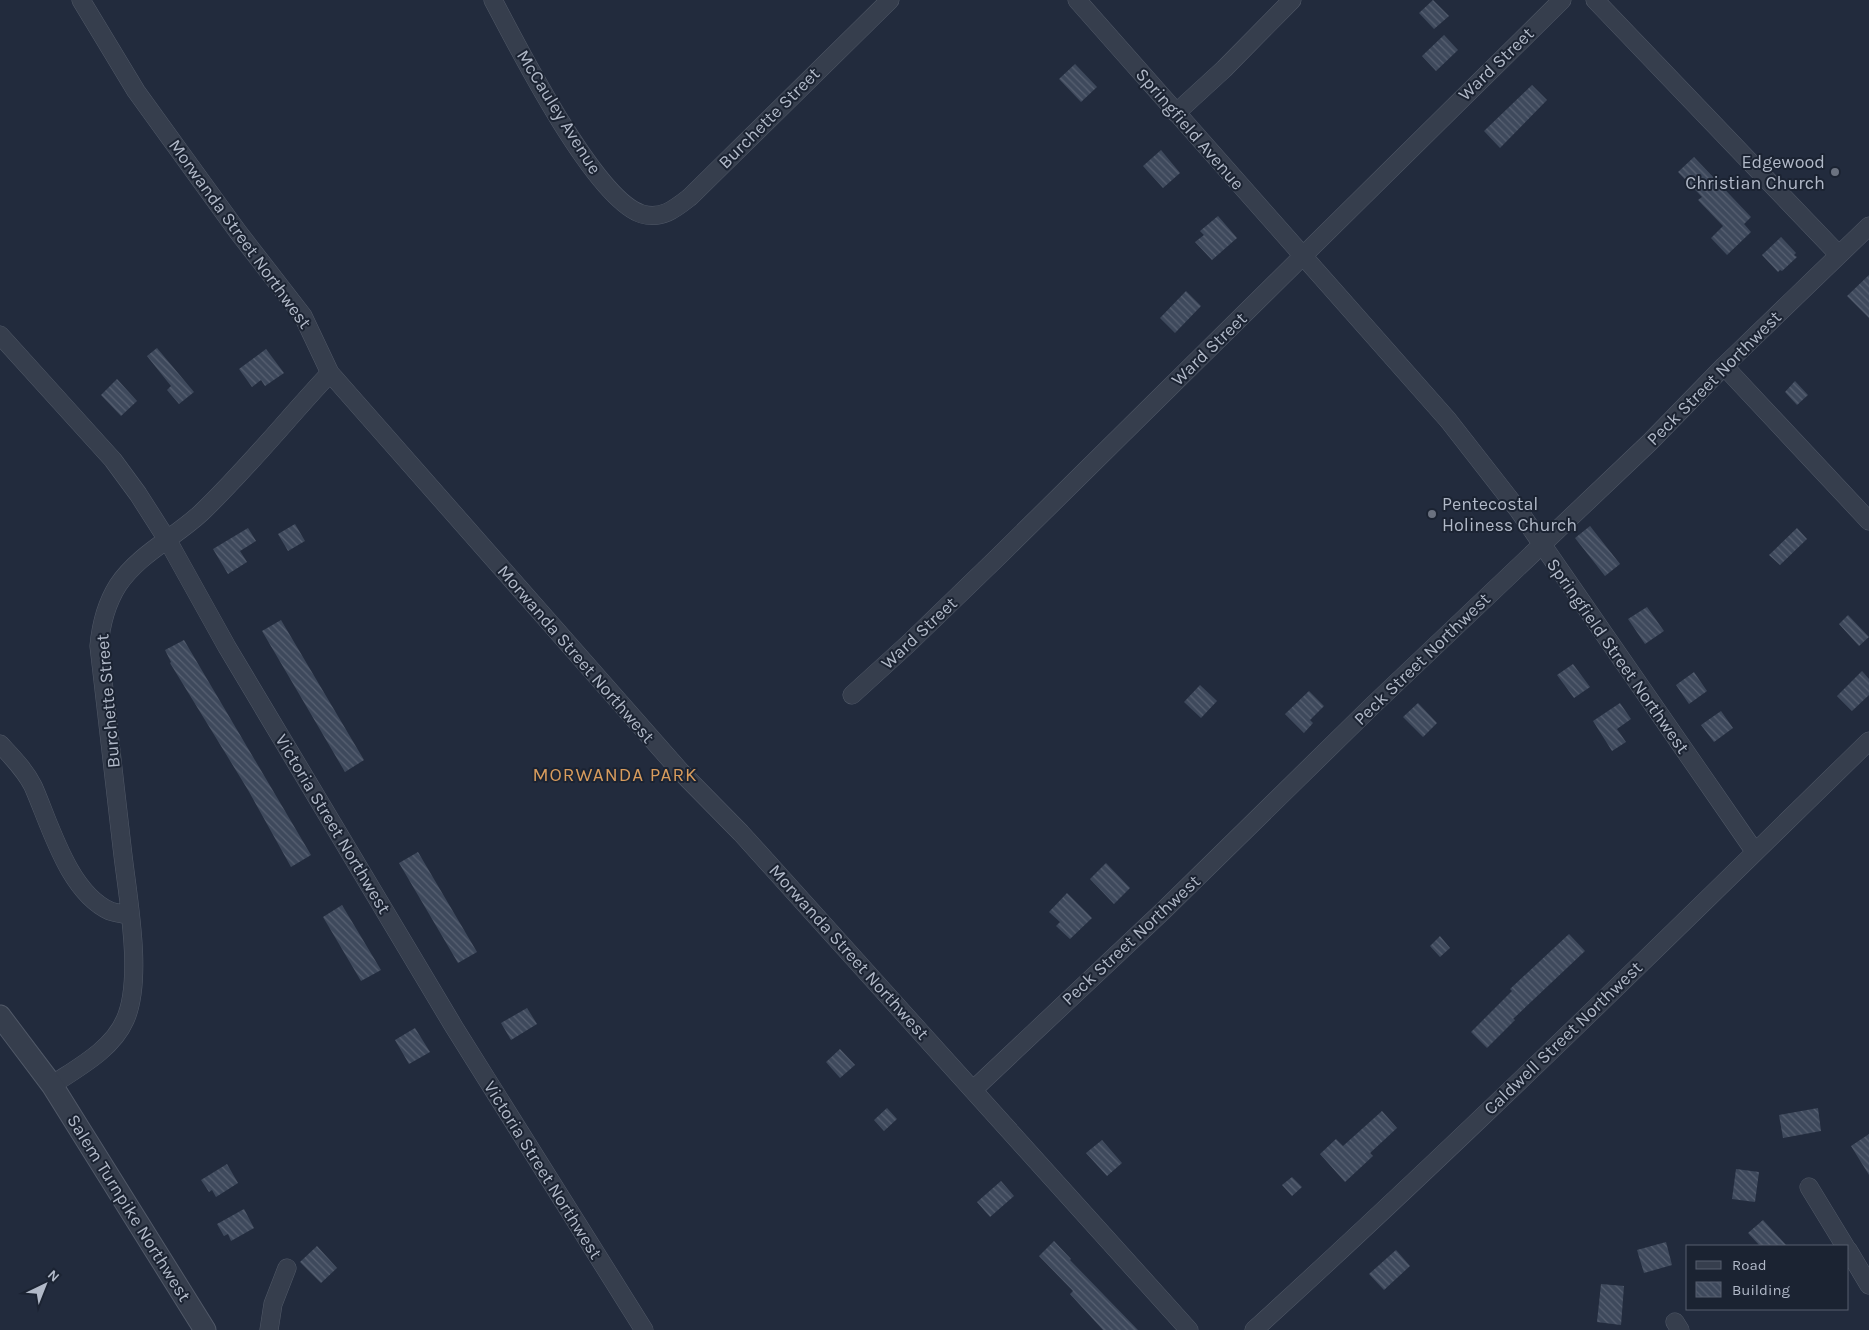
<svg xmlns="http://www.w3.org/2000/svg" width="1869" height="1330" font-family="Karla,sans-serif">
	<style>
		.building { fill: url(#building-back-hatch) }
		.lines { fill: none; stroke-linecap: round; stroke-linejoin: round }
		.minor-casing { stroke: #515968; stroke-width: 19 }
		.tertiary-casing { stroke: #515968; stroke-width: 23 }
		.minor { stroke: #363e4d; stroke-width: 18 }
		.tertiary { stroke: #363e4d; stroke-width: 21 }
		.worship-dot { fill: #6b7280; stroke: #1b2332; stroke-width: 2 }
		.labels { text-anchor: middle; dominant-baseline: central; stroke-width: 4; stroke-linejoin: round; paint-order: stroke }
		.street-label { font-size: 18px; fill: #b1b9c8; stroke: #1b2332 }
		.poi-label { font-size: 18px; fill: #b1b9c8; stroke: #1b2332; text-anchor: end }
		.neighbourhood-label { font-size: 19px; letter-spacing: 1px; fill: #d89c5d; stroke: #1b2332 }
	</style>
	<defs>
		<pattern id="building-back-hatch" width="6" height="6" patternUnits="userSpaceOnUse" patternTransform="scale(1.25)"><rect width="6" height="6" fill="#3e495c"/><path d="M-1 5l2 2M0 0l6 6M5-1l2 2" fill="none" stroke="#586172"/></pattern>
	</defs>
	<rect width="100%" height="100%" fill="#222b3d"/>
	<!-- building -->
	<path class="building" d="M1433 0 1449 16 1434 29 1419 13Z
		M1444 35 1458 50 1436 71 1422 56Z
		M1075 64 1097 87 1081 102 1059 79Z
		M1532 85 1547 100 1500 148 1484 131Z
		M1161 150 1180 173 1163 188 1143 166Z
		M1694 157 1751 217 1744 224 1751 232 1727 255 1711 238 1723 226 1698 200 1702 197 1678 172Z
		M1218 216 1237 238 1212 260 1195 242 1204 235 1200 231Z
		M1781 237 1796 253 1794 255 1797 257 1782 271 1780 270 1778 272 1762 255Z
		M1869 275V318L1847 296Z
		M1186 291 1201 306 1175 333 1160 318Z
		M157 348 194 392 179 404 167 390 171 386 147 356Z
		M266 349 284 373 265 386 261 380 252 387 239 369Z
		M117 379 137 401 121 416 101 395Z
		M1795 381 1808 395 1797 405 1785 392Z
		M295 524 305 541 288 551 278 534Z
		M1590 526 1620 564 1605 576 1575 538Z
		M248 528 256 541 240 551 247 562 228 574 213 549Z
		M1797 528 1807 539 1780 565 1769 555Z
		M1647 607 1664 631 1645 644 1628 619Z
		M1848 615 1869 637 1859 646 1839 624Z
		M281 620 364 760 345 772 262 631Z
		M184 640 311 855 291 867 248 790 170 663 171 662 165 650Z
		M1573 664 1590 687 1574 698 1557 675Z
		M1862 671 1869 679V695L1852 711 1837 696Z
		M1694 672 1707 691 1689 704 1676 685Z
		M1200 685 1217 701 1201 718 1184 702Z
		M1309 691 1324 706 1310 720 1313 723 1304 733 1285 714Z
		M1418 703 1437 723 1423 737 1403 717Z
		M1620 703 1631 719 1617 729 1626 742 1612 751 1593 721Z
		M1721 711 1733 728 1714 742 1701 725Z
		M418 852 477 952 458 963 399 863Z
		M1106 863 1130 888 1114 904 1090 879Z
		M1067 893 1092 918 1070 939 1056 926 1060 922 1049 912Z
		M342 905 381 970 361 981 323 917Z
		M1569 934 1585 951 1513 1019 1515 1020 1487 1048 1471 1032 1512 991 1510 989Z
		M1440 936 1450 948 1440 957 1430 946Z
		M527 1008 537 1024 511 1040 501 1023Z
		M415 1028 430 1052 409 1064 395 1040Z
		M840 1049 855 1065 840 1078 826 1062Z
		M887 1108 897 1119 884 1131 874 1120Z
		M1818 1108 1821 1131 1783 1138 1779 1115Z
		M1382 1111 1397 1128 1370 1153 1373 1156 1345 1182 1320 1154 1336 1139 1343 1146Z
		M1869 1134V1175L1851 1146Z
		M1102 1140 1122 1163 1107 1176 1086 1153Z
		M227 1164 238 1183 216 1197 212 1190 209 1192 201 1180Z
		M1736 1169 1759 1172 1755 1202 1732 1199Z
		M1292 1177 1302 1187 1292 1196 1282 1185Z
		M1001 1181 1014 1196 990 1217 977 1202Z
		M244 1209 254 1228 231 1241 228 1234 224 1236 217 1224Z
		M1763 1220 1787 1246H1760L1748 1233Z
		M1054 1241 1071 1259 1070 1260 1138 1330H1103L1070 1294 1073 1291 1039 1256Z
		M1666 1242 1672 1265 1644 1273 1637 1250Z
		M317 1246 337 1268 321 1283 300 1262Z
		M1396 1250 1410 1266 1384 1290 1369 1274Z
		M1601 1284 1624 1286 1621 1325 1597 1322Z"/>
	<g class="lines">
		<!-- minor casing -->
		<g class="minor-casing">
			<path id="minor" d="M81 0 136 91 238 232 303 316 330 373 681 772 741 833 1189 1330
				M493 0C518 47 595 200 642 214 662 220 676 208 690 197L890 0
				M1077 0 1448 420 1519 511 1755 852
				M1595 0 1839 255
				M1176 113 1224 69 1292 0
				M0 335 113 460 138 494 168 541 227 647 454 1027 644 1330
				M1724 366 1869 521
				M852 695 908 644 999 556 1562 0
				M0 744C12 757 25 770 33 786 50 824 68 892 110 911 116 913 123 914 129 915
				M52 1085C77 1068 112 1050 125 1020 144 978 127 894 122 847 114 780 107 713 99 646 101 624 106 604 118 585 139 554 174 538 201 513 247 469 287 419 330 373
				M973 1090 1164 910 1372 706 1650 442 1724 366 1869 226
				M1809 1187 1845 1246
				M1848 1250 1869 1285
				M1675 1322 1680 1330
				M269 1330 273 1304 287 1268
				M1254 1330C1464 1139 1666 939 1869 741"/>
		</g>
		<!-- tertiary casing -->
		<g class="tertiary-casing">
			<path id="tertiary" d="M0 1016 52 1085 205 1330"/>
		</g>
		<!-- minor -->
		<use href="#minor" class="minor"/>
		<!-- tertiary -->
		<use href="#tertiary" class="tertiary"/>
	</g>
	<!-- markers -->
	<g class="worship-dot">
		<circle cx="1835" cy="172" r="5"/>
		<circle cx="1432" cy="514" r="5"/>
	</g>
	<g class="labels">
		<!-- street labels -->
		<g class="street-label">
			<text transform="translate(1496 64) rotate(-44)">Ward Street</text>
			<text transform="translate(559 112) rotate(58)">McCauley Avenue</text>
			<text transform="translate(769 118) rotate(-45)">Burchette Street</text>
			<text transform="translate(1190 129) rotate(49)">Springfield Avenue</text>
			<text transform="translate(240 234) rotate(54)">Morwanda Street Northwest</text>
			<text transform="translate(1209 349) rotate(-44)">Ward Street</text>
			<text transform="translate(1714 378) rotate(-45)">Peck Street Northwest</text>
			<text transform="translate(919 633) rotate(-43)">Ward Street</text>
			<text transform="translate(576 654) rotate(49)">Morwanda Street Northwest</text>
			<text transform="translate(1618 656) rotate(55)">Springfield Street Northwest</text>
			<text transform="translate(1422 659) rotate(-44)">Peck Street Northwest</text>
			<text transform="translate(108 701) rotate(-95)">Burchette Street</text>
			<text transform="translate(333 824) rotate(59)">Victoria Street Northwest</text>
			<text transform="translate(1131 940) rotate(-43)">Peck Street Northwest</text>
			<text transform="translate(849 952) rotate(48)">Morwanda Street Northwest</text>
			<text transform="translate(1563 1038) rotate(-44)">Caldwell Street Northwest</text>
			<text transform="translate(543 1170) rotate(58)">Victoria Street Northwest</text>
			<text transform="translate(129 1208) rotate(58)">Salem Turnpike Northwest</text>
		</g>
		<!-- poi labels -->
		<g class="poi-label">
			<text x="1825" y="162">Edgewood<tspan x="1825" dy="21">Christian Church</tspan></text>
			<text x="1442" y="504" text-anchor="start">Pentecostal<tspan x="1442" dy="21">Holiness Church</tspan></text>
		</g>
		<!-- neighbourhood labels -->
		<g class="neighbourhood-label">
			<text x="615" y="775">MORWANDA PARK</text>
		</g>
	</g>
	<!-- legend -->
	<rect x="1686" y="1245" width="162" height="65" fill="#1b2332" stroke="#575f6e"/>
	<rect x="1696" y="1261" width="25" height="8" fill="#363e4d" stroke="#575f6e"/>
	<text x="1732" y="1270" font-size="15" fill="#b1b9c8">Road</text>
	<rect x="1696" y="1282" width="25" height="15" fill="url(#building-back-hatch)" stroke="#575f6e"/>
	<text x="1732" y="1295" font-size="15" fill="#b1b9c8">Building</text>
	<!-- north arrow -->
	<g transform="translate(45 1285) rotate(43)" stroke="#1b2332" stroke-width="4" paint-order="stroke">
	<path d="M0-4L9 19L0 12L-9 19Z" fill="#b1b9c8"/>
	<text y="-8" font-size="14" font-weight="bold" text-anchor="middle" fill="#b1b9c8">N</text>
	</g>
</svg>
